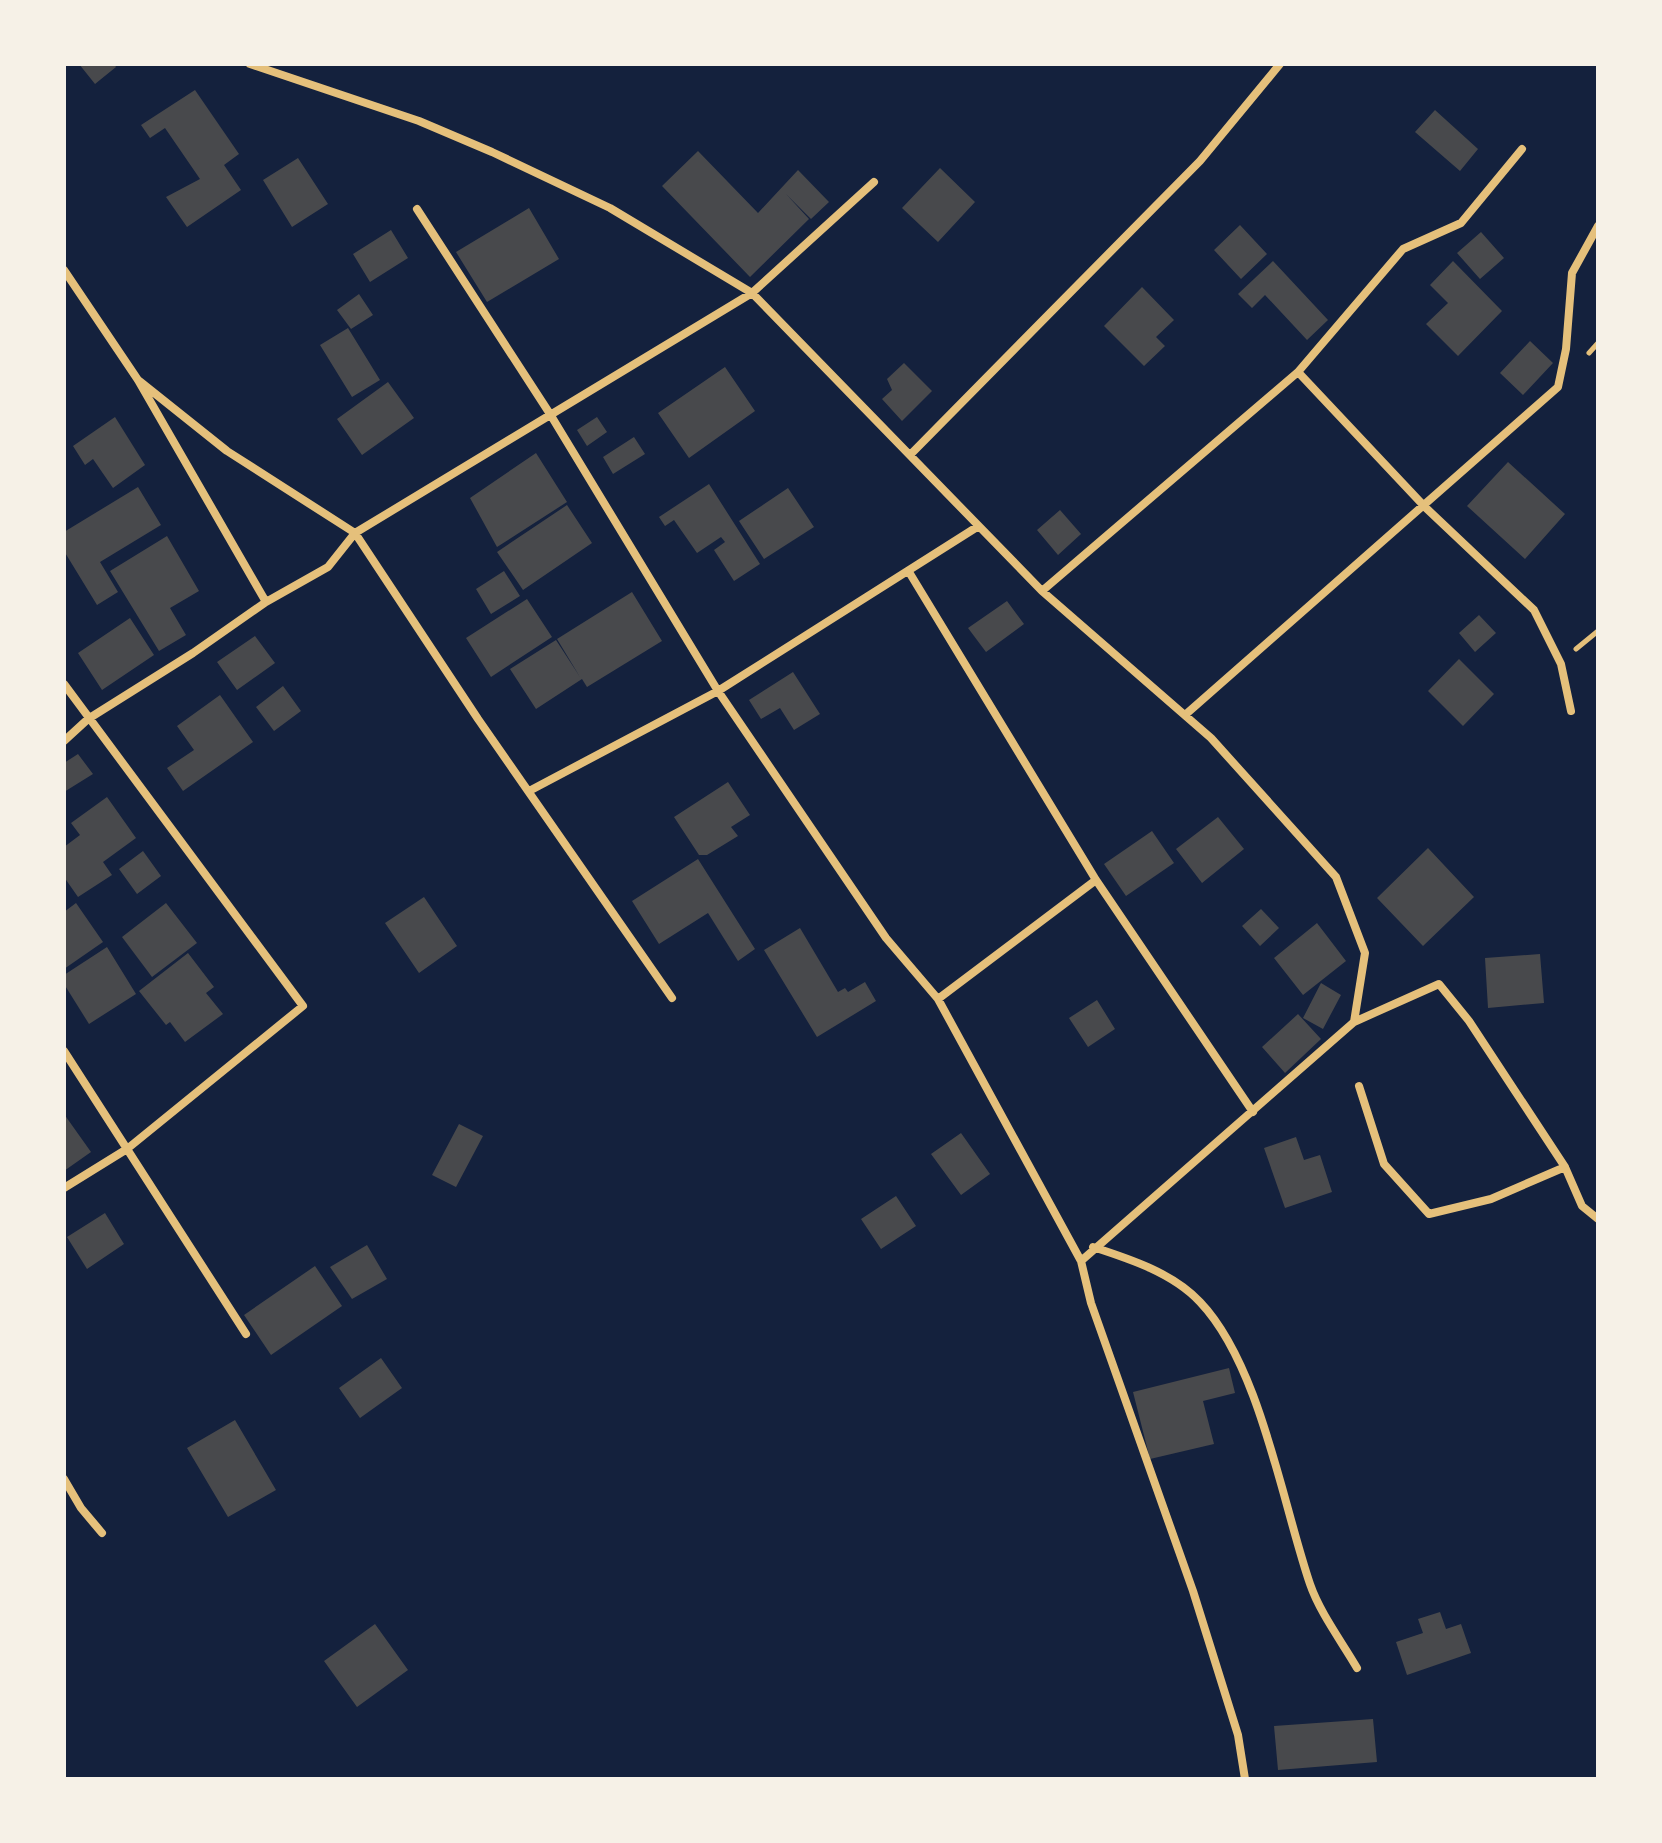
<svg xmlns="http://www.w3.org/2000/svg" width="1662" height="1843" font-family="Merriweather,serif">
	<style>
		.building { fill: #48494c }
		.lines { fill: none; stroke-linecap: round; stroke-linejoin: round }
		.path { stroke: #e5c07b; stroke-width: 5 }
		.minor { stroke: #e5c07b; stroke-width: 8 }
	</style>
	<rect width="100%" height="100%" fill="#14213d"/>
	<!-- building -->
	<path class="building" d="M79 64H114L116 67 95 84Z
		M195 90 239 154 224 165 241 190 187 227 166 197 200 179 165 128 150 138 141 125Z
		M1435 110 1478 149 1460 171 1415 132Z
		M698 151 758 213 798 170 829 202 811 219 786 194 809 219 750 277 662 186Z
		M298 158 328 204 292 227 263 180Z
		M940 168 975 202 938 242 902 208Z
		M529 208 559 259 487 302 456 252Z
		M1240 225 1267 254 1241 279 1214 250Z
		M391 230 408 258 370 282 353 254Z
		M1481 232 1504 258 1480 279 1457 253Z
		M1273 261 1328 320 1307 340 1265 295 1252 308 1238 294Z
		M1453 261 1502 311 1458 356 1426 324 1448 303 1430 285Z
		M1142 287 1174 320 1156 337 1165 346 1144 366 1104 326Z
		M359 294 373 315 351 329 337 310Z
		M348 328 380 380 352 397 320 345Z
		M1530 341 1553 363 1523 395 1500 373Z
		M904 363 932 391 902 421 882 399 892 390 887 379Z
		M725 367 755 411 689 458 658 413Z
		M388 382 414 418 362 455 337 419Z
		M115 417 145 465 113 488 93 459 85 465 73 446Z
		M597 417 607 432 587 446 577 430Z
		M634 437 645 454 613 474 603 457Z
		M536 453 567 502 497 547 470 498Z
		M1508 462 1565 514 1525 559 1467 506Z
		M709 484 760 564 734 581 714 550 725 542 721 537 697 553 674 520 665 526 659 517Z
		M138 487 161 525 100 562 118 592 97 605 64 551V532Z
		M788 488 814 527 764 559 739 521Z
		M567 505 592 543 523 590 497 552Z
		M1060 510 1081 534 1058 555 1037 530Z
		M167 536 199 591 170 608 186 635 159 651 110 571Z
		M504 571 520 596 491 614 476 589Z
		M632 592 662 641 587 687 582 679 536 709 510 669 556 640 580 677 557 639Z
		M527 599 552 637 491 677 466 638Z
		M1007 601 1024 624 986 652 968 628Z
		M1479 615 1496 633 1475 652 1459 633Z
		M130 618 154 655 102 690 78 653Z
		M255 636 275 663 237 690 217 662Z
		M1459 659 1494 694 1463 726 1428 691Z
		M793 672 820 714 794 730 780 708 761 719 749 700Z
		M283 686 301 711 274 731 256 707Z
		M220 695 253 742 183 791 167 768 194 750 177 726Z
		M78 754 93 774 64 792V763Z
		M728 782 750 815 731 827 738 836 707 855H699L674 817Z
		M107 797 136 838 103 862 112 875 78 897 64 877V847L80 835 71 823Z
		M1218 817 1244 849 1202 883 1176 849Z
		M1152 831 1174 863 1126 896 1104 864Z
		M1428 848 1474 897 1423 946 1377 898Z
		M143 851 161 876 137 894 119 869Z
		M698 859 755 949 738 961 708 913 659 944 632 901Z
		M424 897 457 946 419 973 385 923Z
		M76 903 103 942 64 969V912Z
		M166 903 197 943 152 977 122 937Z
		M1261 909 1279 928 1260 946 1242 926Z
		M1317 923 1346 961 1303 995 1274 958Z
		M800 928 838 992 845 988 848 992 865 982 876 1001 817 1037 764 950Z
		M107 947 136 994 89 1024 64 984V975Z
		M188 953 214 987 206 993 223 1014 185 1042 170 1022 166 1025 139 991Z
		M1540 954 1544 1003 1488 1008 1485 958Z
		M1321 983 1341 995 1323 1029 1303 1018Z
		M1097 1000 1115 1029 1088 1047 1069 1018Z
		M1298 1014 1321 1039 1285 1073 1262 1047Z
		M64 1114 91 1152 64 1171Z
		M459 1124 483 1136 456 1187 432 1175Z
		M961 1133 990 1174 961 1195 931 1154Z
		M1296 1137 1304 1160 1320 1155 1332 1192 1285 1208 1264 1148Z
		M896 1196 916 1226 881 1249 861 1219Z
		M105 1213 124 1244 87 1269 67 1237Z
		M367 1245 387 1279 352 1299 330 1267Z
		M315 1266 342 1306 271 1355 244 1315Z
		M381 1358 402 1388 360 1418 339 1388Z
		M1229 1368 1235 1393 1203 1401 1214 1444 1150 1459 1133 1392Z
		M235 1420 276 1490 228 1517 187 1448Z
		M1440 1612 1446 1629 1461 1624 1471 1653 1407 1675 1396 1642 1423 1633 1418 1619Z
		M375 1624 408 1670 357 1707 324 1661Z
		M1373 1719 1377 1762 1278 1770 1274 1726Z"/>
	<g class="lines">
		<!-- path -->
		<path class="path" d="M1589 353 1598 343
			M1576 649 1598 631"/>
		<!-- minor -->
		<path class="minor" d="M250 64 419 121 492 152 610 208 752 293 1042 591 1211 738 1336 877 1365 953 1354 1022 1439 984 1469 1021 1565 1167
			M417 209 550 414 718 691 886 938 938 999 1081 1261 1091 1303 1193 1591 1238 1735 1245 1779
			M64 270 138 380 266 602
			M1298 372 1425 507 1534 610 1561 664 1571 711
			M138 380 227 451 355 533 478 719 672 998
			M910 455 1200 161 1280 64
			M909 572 1096 880 1253 1112
			M1042 591 1298 372 1403 249 1461 223 1522 149
			M64 684 303 1006 127 1149 64 1188
			M1185 715 1558 387 1566 349 1572 273 1598 226
			M64 741 88 719 193 653 266 602 328 567 355 533 752 293 874 182
			M531 790 718 691 977 527
			M938 999 1096 880
			M64 1051 246 1334
			M1359 1086 1384 1164 1429 1214 1491 1199 1565 1167 1582 1206 1598 1219
			M1093 1247C1130 1259 1173 1273 1200 1302 1260 1365 1282 1502 1310 1584 1320 1613 1342 1642 1357 1668
			M1081 1261 1354 1022
			M64 1479 81 1508 102 1533"/>
	</g>
	<!-- border -->
	<rect width="1662" height="1843" fill="none" stroke="#f6f1e7" stroke-width="132"/>
</svg>
